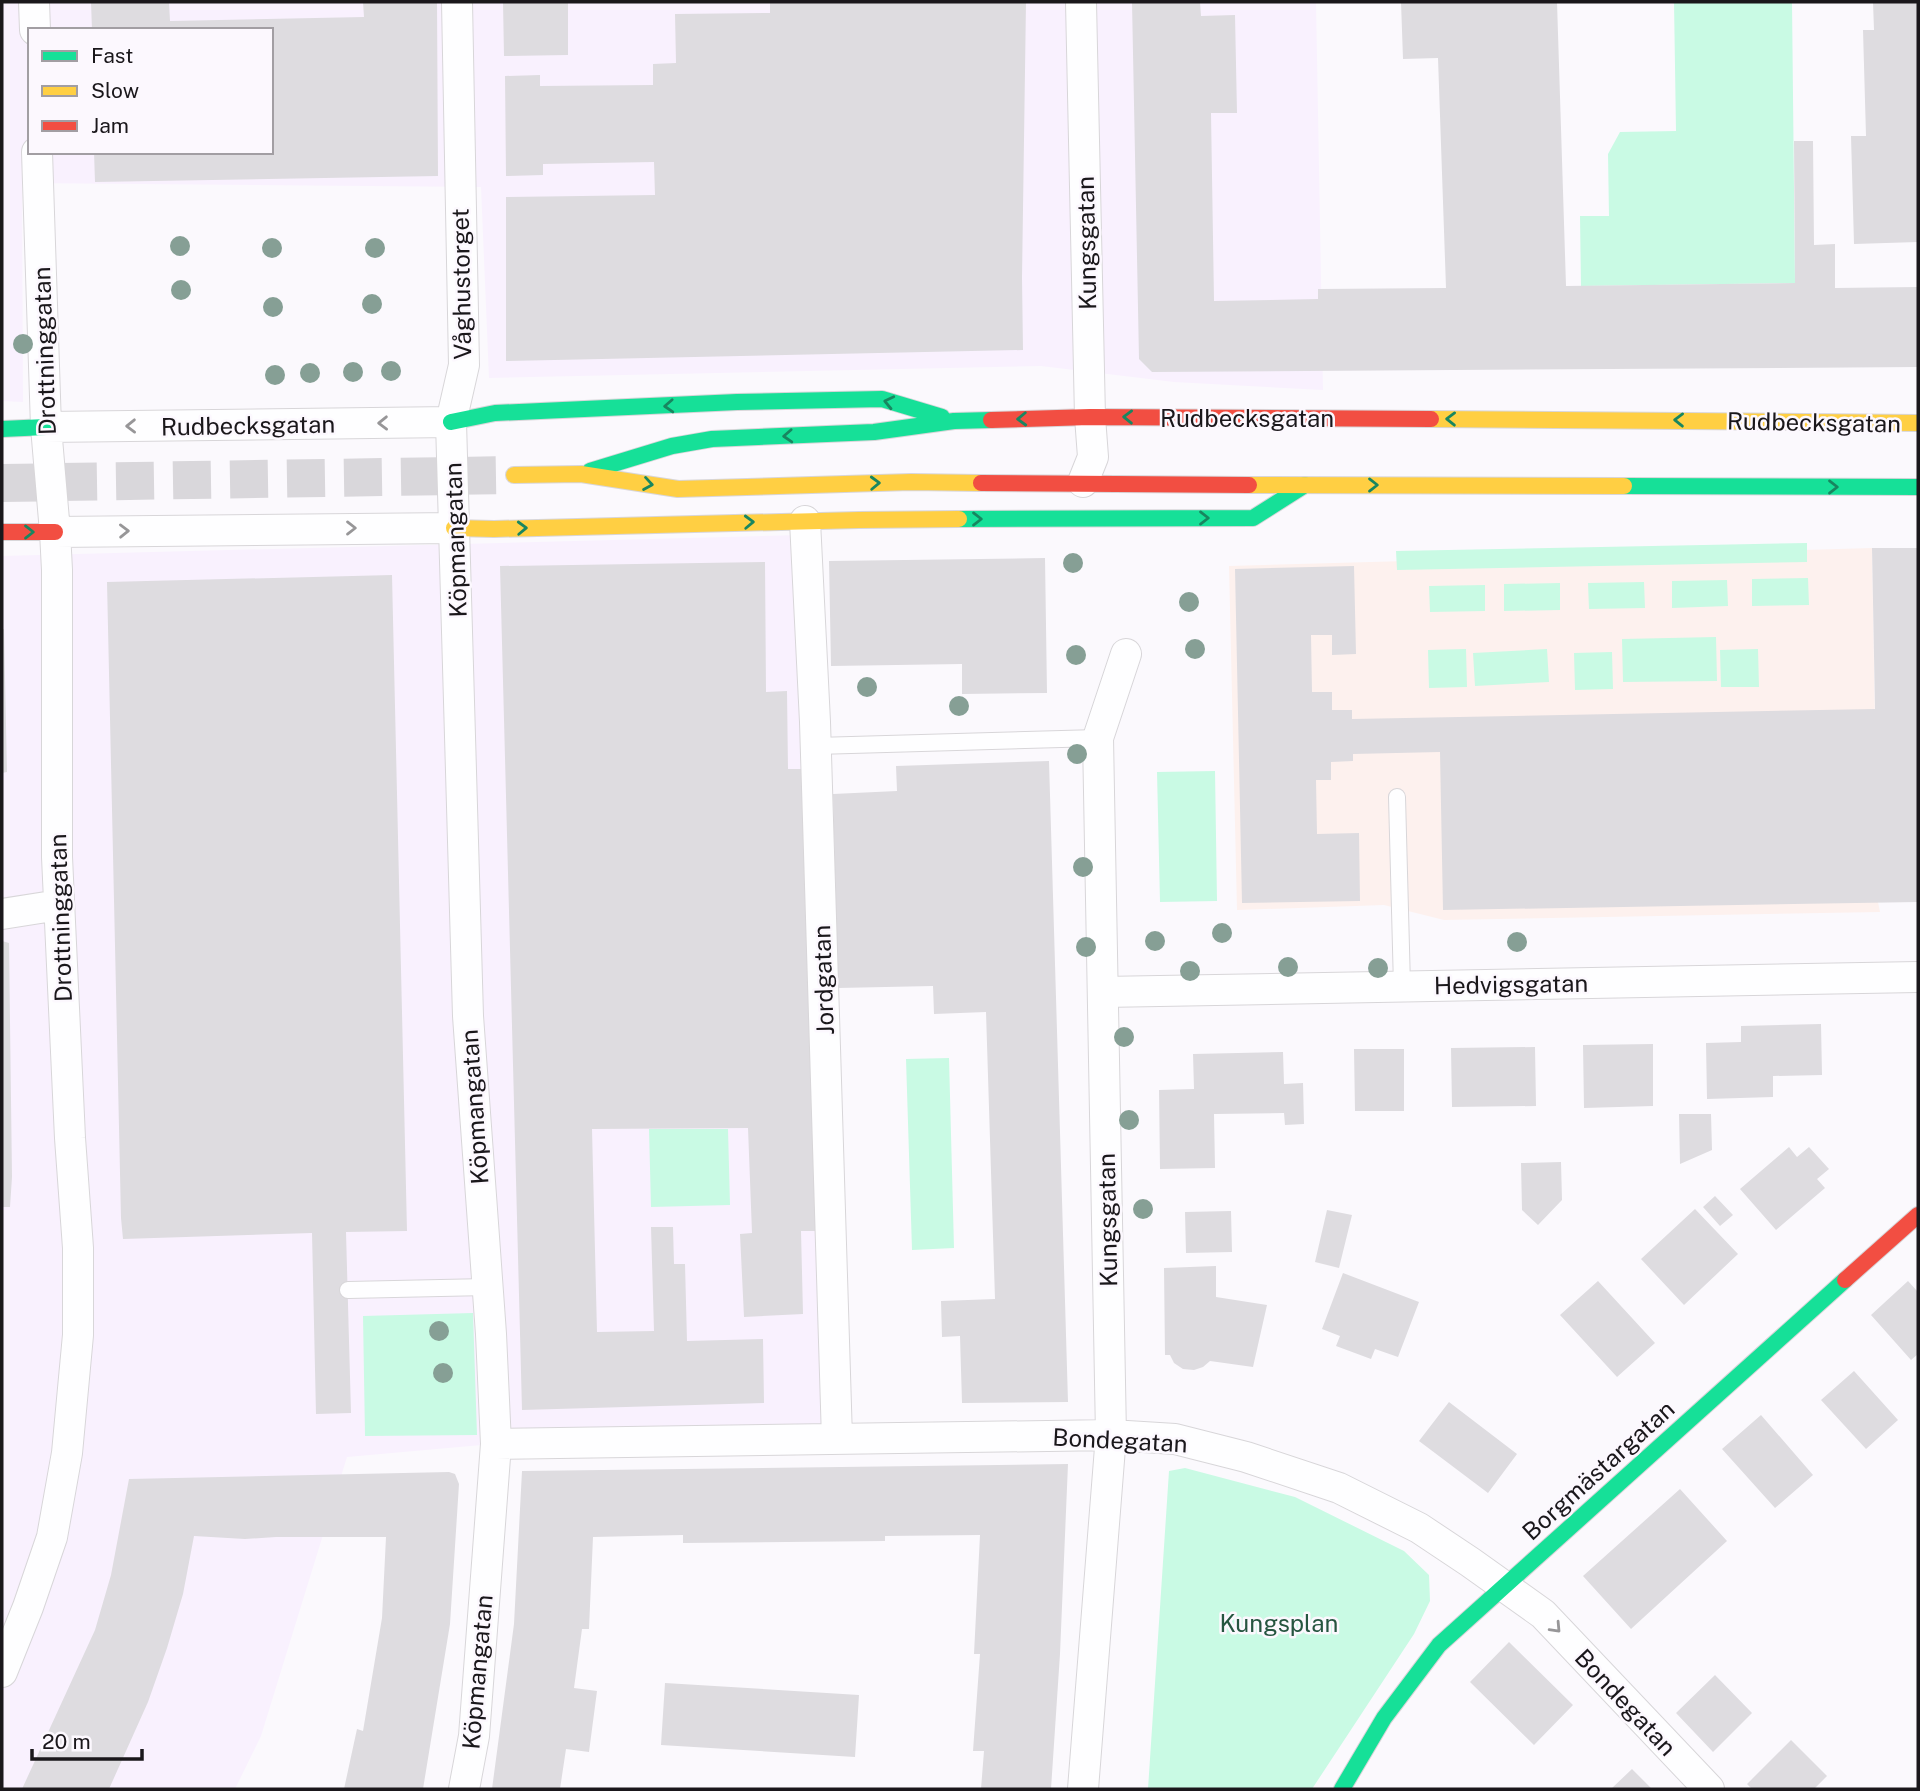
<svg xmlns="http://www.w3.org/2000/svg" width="1920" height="1791" font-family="'Public Sans',sans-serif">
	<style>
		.commercial { fill: #f9f1fe; fill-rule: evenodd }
		.education { fill: #fdf1ee }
		.green { fill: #c9fae4 }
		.building { fill: #dedce0 }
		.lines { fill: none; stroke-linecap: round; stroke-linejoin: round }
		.secondary-tunnel { stroke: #d9d7db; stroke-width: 38; stroke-dasharray: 38 19; stroke-linecap: butt }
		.lane-casing { stroke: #d8d6d9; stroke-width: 18 }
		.street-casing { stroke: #d8d6d9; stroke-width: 32 }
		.fast-casing { stroke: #d8d6d9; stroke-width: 18 }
		.slow-casing { stroke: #d8d6d9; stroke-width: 18 }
		.jam-casing { stroke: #d8d6d9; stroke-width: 18 }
		.lane { stroke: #fefeff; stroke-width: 16 }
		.street { stroke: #fefeff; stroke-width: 30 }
		.fast { stroke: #16e098; stroke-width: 16 }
		.slow { stroke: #ffcf43; stroke-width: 16 }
		.jam { stroke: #f24e42; stroke-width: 16 }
		.tree { fill: #869f95 }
		.oneway { stroke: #188660 }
		.oneway2 { stroke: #979698 }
		.labels { text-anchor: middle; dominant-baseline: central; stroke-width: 5; stroke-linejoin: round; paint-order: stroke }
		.street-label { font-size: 24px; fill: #1a171b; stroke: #fcf8fe }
		.park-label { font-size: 24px; fill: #265540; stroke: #fcf8fe }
	</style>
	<rect width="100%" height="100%" fill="#fbf9fd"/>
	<!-- commercial -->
	<path class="commercial" d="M2 2H1316L1323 390 1174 382 1041 366 489 378 481 187 22 183 23 402 2 401ZM30 30H271V152H30Z
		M803 535 830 1429H660L347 1457 261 1736 235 1789H2V556Z"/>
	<!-- education -->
	<path class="education" d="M1872 548 1878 902 1880 912 1444 920 1384 905 1237 910 1229 566Z"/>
	<!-- green -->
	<path class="green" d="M1674 2H1792L1795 283 1581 286 1580 216H1609L1608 154 1620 132 1676 131Z
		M1807 543V562L1397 570 1396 551Z
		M1808 578 1809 605 1752 606V579Z
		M1727 580 1728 606 1672 608V581Z
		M1644 582 1645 608 1589 609 1588 583Z
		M1560 583V610L1504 611V584Z
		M1485 585V611L1430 612 1429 586Z
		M1716 637 1717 681 1623 682 1622 639Z
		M1466 649 1467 687 1429 688 1428 650Z
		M1547 649 1549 682 1475 686 1473 653Z
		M1758 649 1759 687H1721L1720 650Z
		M1612 652 1613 689 1575 690 1574 653Z
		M1215 771 1217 901 1160 902 1157 772Z
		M949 1058 954 1248 912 1250 906 1059Z
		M649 1129H728L730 1205 651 1207Z
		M473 1313 477 1435 365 1436 363 1316Z
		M1185 1468 1295 1497 1404 1551 1429 1575 1430 1601 1414 1634 1312 1789H1148L1169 1471Z"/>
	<!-- building -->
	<path class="building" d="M91 2H169L170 21 364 17 363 2H437L438 176 95 182 94 152H271V30H92Z
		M503 2H568V55L504 56Z
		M770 2H1026L1022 278 1023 350 506 361V197L655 195 654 162 543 164V175L506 176 505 76 540 75V86L653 85V64L676 63 675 14 770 13Z
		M1132 2H1200L1201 16 1235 15 1237 113H1211L1214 301 1318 299V289L1446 288 1438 58 1403 59 1401 2H1557L1566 286 1795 283 1794 141H1813L1814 245 1835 244V288L1918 287V367L1152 372 1139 359Z
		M1873 2H1918V242L1854 244 1851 136H1866L1863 30H1874Z
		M1872 548H1918V902L1443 910 1440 752 1353 754V761L1331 762V780H1316L1317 834 1359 833 1360 901 1242 903 1235 569 1354 566 1356 654 1332 655V635H1311L1312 692H1332V710H1352V719L1875 709Z
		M1045 558 1047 693 962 694V664L831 666 829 561Z
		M765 562 766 692 787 691 788 769H807L819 1231H801L803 1314 744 1317 740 1234 752 1233 748 1128 592 1129 597 1332 654 1331 651 1227H673L674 1264H685L687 1341 763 1339 764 1403 522 1410 500 566Z
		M392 575 407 1231 346 1232 351 1413 316 1414 312 1233 123 1239 121 1218 107 582Z
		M2 629H4L7 772 2 773Z
		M1049 761 1068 1402 962 1403 960 1336 942 1337 941 1301 995 1299 986 1012 934 1014 933 986 838 988 833 794 897 791 896 766Z
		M2 941 9 943 12 1177 10 1207H2Z
		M1821 1024 1822 1075 1773 1076V1097L1707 1099 1706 1043 1741 1042V1026Z
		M1653 1044V1106L1584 1108 1583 1045Z
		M1535 1047 1536 1106 1452 1107 1451 1048Z
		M1354 1049H1404V1111H1355Z
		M1283 1052 1284 1084 1303 1083 1304 1124 1285 1125 1284 1113 1214 1114 1215 1168 1160 1169 1159 1090 1194 1089 1193 1054Z
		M1679 1114H1711L1712 1150 1680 1164Z
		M1789 1147 1797 1157 1809 1147 1829 1169 1817 1179 1825 1188 1776 1230 1740 1189Z
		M1561 1162 1562 1200 1538 1225 1522 1210 1521 1163Z
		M1715 1196 1733 1215 1720 1226 1703 1207Z
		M1695 1209 1738 1254 1684 1305 1641 1259Z
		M1327 1210 1352 1215 1339 1268 1315 1262Z
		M1231 1211 1232 1252 1186 1253 1185 1212Z
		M1216 1266V1297L1267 1305 1253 1367 1210 1361 1203 1367 1194 1370 1183 1369 1174 1363 1170 1355H1165L1164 1268Z
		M1343 1273 1419 1302 1398 1357 1375 1349 1371 1359 1336 1346 1340 1336 1322 1329Z
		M1598 1281 1655 1343 1617 1377 1560 1315Z
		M1908 1281 1918 1292V1354L1911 1360 1871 1315Z
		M1854 1371 1898 1420 1866 1449 1821 1400Z
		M1449 1402 1517 1454 1488 1493 1419 1441Z
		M1761 1415 1813 1475 1775 1508 1722 1449Z
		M1068 1464 1060 1654 1051 1789H981L984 1751H973L980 1654H974L980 1535 885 1536V1541L683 1543V1535L593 1537 589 1629H582L574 1688 597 1691 589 1752 566 1749 560 1789H492L514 1624 522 1471Z
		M449 1472 455 1474 459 1484 450 1624 423 1789H344L357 1729 363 1731 382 1618 386 1537H276L245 1539 194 1536 183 1594 167 1648 148 1702 109 1789H22L95 1630 111 1575 129 1479Z
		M1680 1489 1727 1541 1631 1629 1583 1576Z
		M1509 1642 1573 1705 1534 1745 1470 1682Z
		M1715 1675 1752 1713 1713 1752 1676 1713Z
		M665 1683 859 1695 855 1757 661 1745Z
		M1791 1740 1827 1776 1814 1789H1752L1747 1784Z
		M1632 1769 1652 1789H1611Z"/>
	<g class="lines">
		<!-- secondary-tunnel -->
		<path class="secondary-tunnel" d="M2 483 514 475"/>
		<!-- lane casing -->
		<g class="lane-casing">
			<path id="lane" d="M816 746 1098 738
				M1397 797 1402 986
				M348 1290 487 1287"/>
		</g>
		<!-- street casing -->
		<g class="street-casing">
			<path id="street" d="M34 2 35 30
				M457 2 464 365 451 422 468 1016 491 1334 496 1444 474 1736 464 1789
				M1081 2 1090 417 1093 457 1083 482
				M46 427 451 422
				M805 521 815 722 837 1439
				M55 532 454 528
				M2 914 59 905
				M1103 992 1918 977
				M496 1444 1111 1435 1175 1439 1246 1457 1339 1488 1419 1528 1470 1562 1543 1614 1709 1789
				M2 1672 28 1607 52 1537 67 1453 78 1335V1248L70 1138 57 857V570L55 532 46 427 37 152
				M1083 1789 1111 1435 1098 738 1126 654"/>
		</g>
		<!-- fast casing -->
		<g class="fast-casing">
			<path id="fast" d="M451 422 495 413 737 402 882 399 942 417
				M2 429 46 427
				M590 471 672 446 712 439 874 432 954 421 991 420
				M1624 486 1918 487
				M959 519 1253 518 1305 485
				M1342 1789 1384 1718 1439 1645 1845 1280"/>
		</g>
		<!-- slow casing -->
		<g class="slow-casing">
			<path id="slow" d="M1431 419 1918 423
				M514 475 581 474 678 489 911 482 981 483
				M1249 485 1624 486
				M454 528 494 529 859 520 959 519"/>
		</g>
		<!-- jam casing -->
		<g class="jam-casing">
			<path id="jam" d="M991 420 1090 417 1431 419
				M981 483 1249 485
				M2 532H55
				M1845 1280 1918 1215"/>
		</g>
		<!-- lane -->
		<use href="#lane" class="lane"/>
		<!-- street -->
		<use href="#street" class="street"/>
		<!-- fast -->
		<use href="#fast" class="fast"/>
		<!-- slow -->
		<use href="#slow" class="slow"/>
		<!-- jam -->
		<use href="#jam" class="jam"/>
	</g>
	<!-- trees -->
	<g class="tree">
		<circle cx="180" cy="246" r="10"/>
		<circle cx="272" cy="248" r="10"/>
		<circle cx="375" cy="248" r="10"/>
		<circle cx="181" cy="290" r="10"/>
		<circle cx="372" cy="304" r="10"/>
		<circle cx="273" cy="307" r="10"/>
		<circle cx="23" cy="344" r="10"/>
		<circle cx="391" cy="371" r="10"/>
		<circle cx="353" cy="372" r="10"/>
		<circle cx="310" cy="373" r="10"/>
		<circle cx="275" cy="375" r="10"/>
		<circle cx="1073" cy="563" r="10"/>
		<circle cx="1189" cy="602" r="10"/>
		<circle cx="1195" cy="649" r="10"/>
		<circle cx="1076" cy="655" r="10"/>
		<circle cx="867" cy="687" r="10"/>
		<circle cx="959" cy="706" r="10"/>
		<circle cx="1077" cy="754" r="10"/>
		<circle cx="1083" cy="867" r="10"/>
		<circle cx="1222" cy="933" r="10"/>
		<circle cx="1155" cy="941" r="10"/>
		<circle cx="1517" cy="942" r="10"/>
		<circle cx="1086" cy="947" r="10"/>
		<circle cx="1288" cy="967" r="10"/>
		<circle cx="1378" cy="968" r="10"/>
		<circle cx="1190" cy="971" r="10"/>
		<circle cx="1124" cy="1037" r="10"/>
		<circle cx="1129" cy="1120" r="10"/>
		<circle cx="1143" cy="1209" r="10"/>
		<circle cx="439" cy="1331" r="10"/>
		<circle cx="443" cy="1373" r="10"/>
	</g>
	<!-- one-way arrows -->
	<defs><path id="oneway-chevron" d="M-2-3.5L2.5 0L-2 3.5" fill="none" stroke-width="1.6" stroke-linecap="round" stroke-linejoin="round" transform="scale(1.75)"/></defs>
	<g class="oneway">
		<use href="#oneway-chevron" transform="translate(889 402) rotate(-167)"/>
		<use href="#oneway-chevron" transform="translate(669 406) rotate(177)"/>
		<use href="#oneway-chevron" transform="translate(1128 417) rotate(-179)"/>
		<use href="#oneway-chevron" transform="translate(1022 419) rotate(178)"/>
		<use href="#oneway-chevron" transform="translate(1451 419) rotate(-179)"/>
		<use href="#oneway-chevron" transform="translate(1679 420) rotate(-179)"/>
		<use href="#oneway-chevron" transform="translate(788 436) rotate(177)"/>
		<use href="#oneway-chevron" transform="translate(875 483) rotate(-2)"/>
		<use href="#oneway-chevron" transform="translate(648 484) rotate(9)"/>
		<use href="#oneway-chevron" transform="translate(1373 485)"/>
		<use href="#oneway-chevron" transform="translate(1833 487)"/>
		<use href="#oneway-chevron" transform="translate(1204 518)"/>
		<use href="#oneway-chevron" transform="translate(977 519)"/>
		<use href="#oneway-chevron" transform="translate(749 522) rotate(-2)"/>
		<use href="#oneway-chevron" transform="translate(522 528) rotate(-2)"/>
		<use href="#oneway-chevron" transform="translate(29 532)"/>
	</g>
	<g class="oneway2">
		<use href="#oneway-chevron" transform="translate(383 423) rotate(179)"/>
		<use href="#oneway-chevron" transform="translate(131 426) rotate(179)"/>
		<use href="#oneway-chevron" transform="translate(351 528)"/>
		<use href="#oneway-chevron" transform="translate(124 531) rotate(-1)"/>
		<use href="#oneway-chevron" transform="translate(1556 1628) rotate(47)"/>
	</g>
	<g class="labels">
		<!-- street labels -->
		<g class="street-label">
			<text transform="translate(1086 243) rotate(-91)">Kungsgatan</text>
			<text transform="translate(461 284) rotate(-91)">Våghustorget</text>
			<text transform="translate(44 351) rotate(-92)">Drottninggatan</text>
			<text x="1247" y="418">Rudbecksgatan</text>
			<text transform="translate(1814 422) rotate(1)">Rudbecksgatan</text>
			<text transform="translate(248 425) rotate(-1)">Rudbecksgatan</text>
			<text transform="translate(455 540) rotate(-92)">Köpmangatan</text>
			<text transform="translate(60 918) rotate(-92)">Drottninggatan</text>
			<text transform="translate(823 980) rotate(-92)">Jordgatan</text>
			<text transform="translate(1511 984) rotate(-1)">Hedvigsgatan</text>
			<text transform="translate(474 1107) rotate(-94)">Köpmangatan</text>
			<text transform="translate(1107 1220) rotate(-91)">Kungsgatan</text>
			<text transform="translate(1120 1440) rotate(3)">Bondegatan</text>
			<text transform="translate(1598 1470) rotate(-42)">Borgmästargatan</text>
			<text transform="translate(477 1672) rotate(-85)">Köpmangatan</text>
			<text transform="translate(1626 1702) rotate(47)">Bondegatan</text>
		</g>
		<!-- park labels -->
		<g class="park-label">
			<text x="1279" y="1623">Kungsplan</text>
		</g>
	</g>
	<!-- border -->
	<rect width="1920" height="1791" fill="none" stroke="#1a171b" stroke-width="7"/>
	<!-- legend -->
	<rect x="28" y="28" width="245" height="126" fill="#fcf8fe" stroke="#a29ea3" stroke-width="2"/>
	<rect x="42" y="51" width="35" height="10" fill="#16e098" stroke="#a29ea3" stroke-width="2"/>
	<text x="91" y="63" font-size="21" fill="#1a171b">Fast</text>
	<rect x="42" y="86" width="35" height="10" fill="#ffcf43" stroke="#a29ea3" stroke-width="2"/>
	<text x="91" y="98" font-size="21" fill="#1a171b">Slow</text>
	<rect x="42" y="121" width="35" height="10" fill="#f24e42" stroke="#a29ea3" stroke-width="2"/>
	<text x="91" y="133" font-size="21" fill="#1a171b">Jam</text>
	<!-- scale -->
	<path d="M32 1749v10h110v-10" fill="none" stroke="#1a171b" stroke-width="3.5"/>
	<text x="42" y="1749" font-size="21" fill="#1a171b" stroke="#fcf8fe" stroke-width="5" paint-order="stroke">20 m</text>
</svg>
